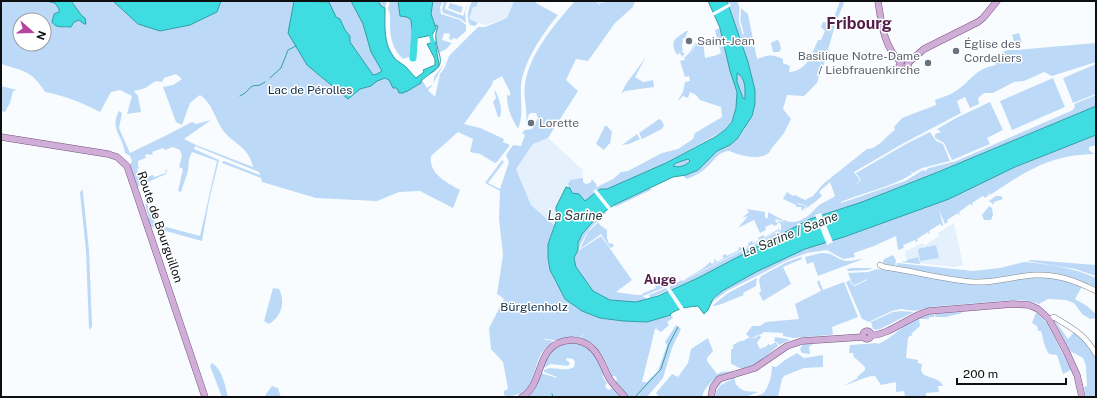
<svg xmlns="http://www.w3.org/2000/svg" width="1097" height="398" font-family="'Public Sans',sans-serif">
	<style>
		.built { fill: #e4f0fc }
		.green { fill: #bcdaf8; fill-rule: evenodd }
		.water { fill: #3fdce2; stroke: #309ea3; fill-rule: evenodd }
		.pier { fill: #f9fcfe }
		.lines { fill: none; stroke-linecap: round; stroke-linejoin: round }
		.stream { stroke: #309ea3; stroke-width: 1 }
		.canal { stroke: #3fdce2; stroke-width: 4 }
		.river { stroke: #3fdce2; stroke-width: 7 }
		.minor-casing { stroke: #83898f; stroke-width: 6 }
		.major-casing { stroke: #775381; stroke-width: 7 }
		.minor { stroke: #fff; stroke-width: 5 }
		.major { stroke: #d0aed8; stroke-width: 6 }
		.worship-dot { fill: #6b7280; stroke: #fff; stroke-width: 1.5 }
		.labels { text-anchor: middle; dominant-baseline: central; stroke-width: 3; stroke-linejoin: round; paint-order: stroke }
		.worship-label { font-size: 12px; fill: #5b616d; stroke: #fff; text-anchor: start }
		.park-label { font-size: 12px; fill: #0d2e49; stroke: #fff }
		.street-label { font-size: 12px; fill: #0d0f11; stroke: #fff }
		.water-label { font-size: 13px; font-style: italic; fill: #253e3f; stroke: #fff }
		.neighbourhood-label { font-size: 13px; font-weight: bold; fill: #531d4a; stroke: #fff }
		.district-label { font-size: 16px; font-weight: bold; fill: #531d4a; stroke: #fff }
	</style>
	<rect width="100%" height="100%" fill="#f9fcfe"/>
	<!-- built -->
	<path class="built" d="M476 1H514L507 18 486 25 468 20 473 6 476 7Z
		M548 138 583 170 582 183 576 181 570 188 566 187 556 207 559 213 554 225 531 205 516 169 533 144Z
		M954 223 963 265 955 267 907 262 905 255 906 251 923 243 924 246 939 236 938 233Z"/>
	<!-- green -->
	<path class="green" d="M1 1H387L385 8V31L387 44 396 59 406 67 407 70 416 78 419 76 422 80 427 88 433 84 434 77 444 64 431 87 428 90 435 97 440 74 445 67 449 56 478 27H485L507 18 514 1H536V3L558 15C543 33 524 61 521 85 520 99 524 116 518 129 511 117 507 109 507 95L510 96V92L502 76 493 81 492 85 464 124 480 128 504 139 503 142 510 145 497 162 495 163 480 154 470 152 473 139 458 132 431 156C428 174 448 183 460 190L453 208 420 191 399 192 377 201 356 200 316 198 262 182 261 178 222 163V162L224 161 260 175 259 172 195 146 194 149 219 160 209 201 202 241 144 225 141 217 149 218 145 205 147 204 155 224 200 236 217 161 192 152 189 159 188 171 181 192 178 191 183 169 179 167 182 156 180 150 173 147 165 150 163 148 152 152 153 154 150 155 148 154 145 155 146 158 138 161V165L139 168 137 169 138 172 136 173 137 177H139L140 179 153 175 154 177 166 173 165 170H167L166 174 137 187 129 167 132 161 130 156 125 153C123 136 109 129 119 111L122 113 119 128 130 153 167 135 192 122 196 124 211 120 184 139 196 145 253 167C249 146 232 144 222 129 215 118 212 103 200 95L190 103 182 125 176 122 163 87 173 85 182 79 176 74 164 78 162 82C154 80 153 83 147 87 144 89 138 90 134 91L138 96 141 112 127 114 132 96 120 90 111 92 100 112C83 103 63 95 45 92 32 71 24 71 1 64ZM20 20H44V44H20Z
		M390 1H398L400 16 407 17 411 20 413 39 412 56 403 59C393 50 390 38 390 25 390 19 391 14 388 9Z
		M433 1H443L440 7 441 14 460 20 466 25V31L457 39 453 38 452 40 449 39 450 34 444 33 442 40 452 43 445 50 438 53 435 42 436 28 431 14Z
		M444 1H447L445 9 463 16 469 1 465 13 466 23 461 19 443 13 442 9Z
		M472 1 478 2 476 7H473L469 19 478 23 475 26 470 25C466 17 468 9 472 1Z
		M575 1H595L600 5V4L597 1 602 3 608 1H635L633 7 615 23 588 61 576 59 566 80 578 91 548 138 533 144 516 169 531 205 554 225 548 244V258L550 270 556 283 600 318 623 321 647 322 671 315 673 318 667 322 669 325 661 332 656 329 662 325 655 329 642 382H647L658 371 667 345 665 342 676 325 681 329 672 348 663 378 647 397H528L537 386 541 373 557 378V377L544 372V370C554 365 564 373 574 367L575 362 573 359 567 358 566 360 570 363 568 366 551 364 542 369 548 355 557 346 572 343H579L592 351 603 369V378L607 383 605 386 608 390 618 386 616 382 617 379 615 376H612L611 374C604 357 599 344 581 338L585 332 580 338C571 336 565 338 556 340 552 341 548 338 543 339L553 341C547 346 542 351 539 358 533 372 533 391 516 395 512 396 508 397 504 395V391L508 389 503 362 491 349 489 328 504 299 497 294 503 255 499 219 500 191 485 183 502 160 504 162 488 183 500 189 509 162 506 155 513 145 521 146 525 135 522 133 525 130 532 129 538 118 536 113H531L529 114 526 124C528 111 523 98 525 84 530 52 555 24 575 1Z
		M727 1H737C742 11 738 13 739 21 740 26 742 31 743 35L744 34 740 19 741 14V8L748 14 757 59C769 55 771 54 783 59V63L790 66 789 72C807 71 812 54 818 40H821L825 31 821 27 823 22 832 23 840 1 844 3 835 25 823 68 820 73 817 83 804 96 787 95 783 109 791 119 784 133 771 149 770 152C760 160 749 157 737 154 734 153 731 151 728 151 718 152 713 162 706 168 701 173 694 176 687 179L682 175H686L698 170 717 151 730 145 737 139 745 128 748 62Z
		M450 3 463 7 461 13 448 8Z
		M720 28 730 71 737 93 736 108 732 122 725 130 666 163 607 189H600L585 201 579 194 572 193 568 184 570 180 583 178V182L586 184 590 183 592 180 590 177 597 185 596 186 597 187 613 179 621 172 628 171 662 153 678 149 693 139 695 133 722 117 721 107 700 100 696 95 690 92 688 98 683 96 679 100H678L683 92 685 82 690 81 689 76 685 77 680 61 687 59H684V58L690 52 697 40 689 59 698 40 703 42 705 58 717 55 721 53 715 30Z
		M686 31H688L685 38H683L682 48 683 49 682 52 685 53 682 57 680 53 677 55C669 41 675 39 686 31Z
		M1019 33 1022 43 1015 45 1012 35Z
		M777 40 779 41 781 49 779 52H773L771 43Z
		M1096 43V62L1052 76 1044 72 1024 81 1014 82 993 93H984L978 98 979 104 970 108 965 97 957 101 961 113 904 143 854 172 860 180 854 187 861 180 856 173 906 144 930 132 936 141 943 144 950 161 922 168 913 173 911 171 912 174C892 187 864 192 841 202V203L905 181 923 170 926 171 927 169 929 168 956 161 1073 110 1075 106 1074 104 1096 95V106L938 172 862 202 820 216 698 278 650 298 649 295 666 288 667 290 670 288V286L682 280 683 281 759 242 781 230V224L776 220 782 222 784 220C797 226 808 217 816 208 820 203 830 200 835 196L830 182 819 192 822 196 815 202 804 210 807 206 797 203V204L806 206 802 211 801 207H796V205L783 199 787 192 793 196 795 195 805 200 813 196 823 184 867 149C878 149 887 135 895 130L894 127 902 118 936 105 935 100C943 97 953 94 960 88 973 78 977 68 996 65L994 59C1000 52 1007 49 1015 50Z
		M646 57 635 77 643 82 653 80 654 87 625 91 621 94 626 84Z
		M1096 64V94L1073 103 1063 78Z
		M737 72C746 78 745 89 745 99L743 98 737 82Z
		M1053 78 1065 107 1012 130 1000 101Z
		M1 86 17 90 13 91 10 103 5 112 1 111Z
		M494 90 496 92C499 99 503 109 500 117H498L493 102 496 98Z
		M990 102 1003 130 987 138 990 144 952 160 944 143 935 138V134L941 132 937 129 958 117Z
		M659 119 661 120 664 125 662 129 642 139 639 133Z
		M605 126H607L612 132 610 144H609L604 150 596 144Z
		M637 134 640 139 629 144 622 145Z
		M1096 135V145L1089 147V150L1094 154C1050 155 1026 171 990 195L988 191 989 195 985 198 983 196 972 203 973 206 970 204 959 212 960 214 959 215 958 213 947 220 948 222 945 224 939 210 943 225 942 226 940 224 929 231 930 233 929 234 928 232 917 239 918 241 916 242 915 240 903 245 904 248 898 250 896 236 874 246 854 253 855 257 843 259 827 250 807 253 788 260 727 291 710 304 722 291 756 272 805 249 844 237 949 199 1015 167Z
		M688 159 690 161C687 166 678 168 673 166L676 163Z
		M650 188 651 190 615 207 614 205Z
		M82 189 83 192 89 250 92 326 90 330 89 328 86 251 80 193Z
		M996 196H1001L1003 199 994 202V205L989 201Z
		M989 206 992 208 993 215 991 220H984L982 215Z
		M746 209 765 212V218H768V212L783 220 782 221 776 219 775 221 780 225 778 224 774 226 772 224 765 227 766 230 760 233 754 220 738 228 748 216 742 218 749 212Z
		M605 211 606 213C592 225 585 233 578 251L601 236 632 280 616 292 636 295H642L644 292V293L656 288 655 286 662 282 665 287 643 296V297H645L646 299 636 302 610 300 593 291 576 267 574 258 578 250V243L582 234 588 225Z
		M598 222 600 225 607 230V238L609 244 612 243 614 246 610 248 601 234 580 249 588 232Z
		M778 227 780 230 684 280C692 274 702 271 710 262L712 264 715 262 714 260 715 259 717 262 724 258 722 256 726 254 727 256 739 250 738 248 740 247 742 249 749 245 748 243 752 241 753 243 759 240 758 238 763 235 765 237 779 229Z
		M936 245 939 258 920 261 918 249Z
		M821 253C834 253 833 257 843 260 848 263 857 259 863 259L818 276 813 262 807 264 805 257Z
		M893 255 896 260 895 267 884 264 883 262 884 259Z
		M801 257 802 259 783 267 791 284 763 301 759 293 761 291 759 280 761 276 787 262Z
		M918 257 920 264 900 262 907 261V260Z
		M1032 260 1096 265V276L1075 269 1027 261Z
		M1024 262C1048 264 1074 268 1096 278V289L1084 283 1075 299 1087 306 1096 314V318L1090 319 1082 314 1074 303 1066 300 1048 299 1039 304 1029 301 1015 300 930 307 916 311 901 309 892 311 869 322 862 319 846 282 850 280 851 284 855 286 867 280V279L855 285 852 284 848 273 868 272 877 269 898 271 896 267 897 263 973 271 1000 268Z
		M852 268H873L868 270 848 271 847 269Z
		M757 278 756 286 743 293 744 295 719 305 712 306 728 293Z
		M819 280 823 290 844 282 858 317 832 327 833 334 830 335 793 338 783 336V333L764 332 762 334C758 334 754 338 750 338L746 334 752 326H760L766 322 799 319 795 304 821 291 817 282Z
		M273 288 279 289C286 302 281 317 269 324L264 321Z
		M901 311 914 312 880 329 876 330 873 329 871 322 893 312Z
		M962 312V313L946 317H935V314Z
		M1036 312 1047 323 1071 370 1063 374 1057 355 1049 354C1044 347 1043 338 1041 331H1038L1037 326 1032 323Z
		M934 314V317H929V319H919L920 326 911 334 913 336H910L908 338 906 358 918 360V363L922 364 921 370 923 374C930 379 939 377 943 386H938L939 392 926 393V397H905L904 391 896 392V382L881 385 875 376C868 375 853 383 845 385L858 378 857 377 865 370V367L854 357 853 353H849L850 345 877 343 878 344C890 339 897 331 907 324 914 318 925 316 934 314Z
		M1055 320 1068 339 1074 332 1088 343 1087 345 1091 351 1092 350 1096 356V397H1086L1084 387 1087 386 1086 366 1083 358 1070 351 1055 321Z
		M760 335 761 337 757 343 760 349 767 346 768 344 771 345 776 342 778 346C769 353 756 368 743 368 738 369 736 365 731 364V349H733V345L740 341H743L748 338H754Z
		M775 337 788 339 790 340 779 345 776 341 774 342Z
		M708 338 713 351 707 358V361L717 374 721 372 735 371C721 374 706 382 702 397H659L656 393 672 374 678 377 688 363 691 349Z
		M814 343 809 347 810 354 802 353 800 349 803 344Z
		M797 353 804 358 823 355V367L804 368 784 376 782 379 778 397H748C752 396 758 396 762 394 769 389 772 374 772 366L776 367 785 360Z
		M212 363C223 370 225 386 228 397H222L210 366Z
		M734 377 736 385H737C741 393 753 391 758 392L746 397H715C718 383 724 384 733 379 724 379 719 384 715 392 716 382 726 380 734 377Z
		M272 386 278 388 281 397H265L266 394Z"/>
	<!-- water -->
	<path class="water" d="M46 1H71L82 16 85 18 86 24H84L79 20 74 22 71 27C64 26 56 29 52 22L54 14 59 12V9L55 3Z
		M113 1H221L217 12 190 25 160 31 138 24Z
		M294 1 329 2 336 17 340 19 345 30 350 36V42L373 75 377 74 382 71 371 52 363 24 351 1H378L381 6 385 8C385 25 383 45 395 59 398 62 403 64 406 67 409 70 412 74 416 78L424 72 423 70 435 65V59L427 44 435 42 439 64C437 70 426 76 421 81V83L406 92 405 91 404 93H399L397 88H393L389 80 385 78 377 81 371 86 360 89 348 99 307 65 288 33Z
		M398 1H433L431 14 436 28 432 35 413 39 411 20 407 17 400 16Z
		M708 1H727L748 62 755 90V104L752 116 737 139 730 145 717 151 698 170 686 175 673 177 614 205 597 217 582 234 578 243V250L574 258 576 267 593 291 610 300 636 302 658 296 698 278 810 219 862 202 938 172 1096 106V135L1015 167 949 199 844 237 805 249 756 272 722 291 713 299 708 310 704 314 698 306C687 307 679 308 670 314L671 315 647 322 623 321 600 318 582 311 565 299 550 270 548 258V244L559 213 556 211V207L566 187 570 188 572 193 579 194 585 201 600 189H607L666 163 715 137 725 130 732 122 736 108 737 92 730 71 720 28ZM737 73C746 78 745 89 745 99L743 98 737 82ZM688 159 690 161C686 166 678 168 673 166L676 163Z"/>
	<!-- pier -->
	<path class="pier" d="M730 3 731 6 713 16 712 13Z
		M596 189 612 209 609 211 593 191Z
		M821 213 833 242 827 245 815 215Z
		M670 288 685 310H680L667 290Z"/>
	<g class="lines">
		<!-- stream -->
		<path class="stream" d="M431 73C448 64 437 54 436 39 435 34 437 30 438 26L435 25
			M270 78 281 68 288 50 296 46
			M240 96 245 93 252 86 260 85 265 82
			M552 394 553 397
			M635 397 661 369 669 344 678 327"/>
		<!-- canal -->
		<path class="canal" d="M431 36 434 47"/>
		<!-- river -->
		<path class="river" d="M413 58 415 29"/>
		<!-- minor casing -->
		<g class="minor-casing">
			<path id="minor" d="M880 265 884 267C914 271 944 280 975 282 995 283 1015 276 1035 275 1058 274 1076 281 1096 291
				M1049 319 1054 317 1057 319C1074 329 1086 336 1096 354"/>
		</g>
		<!-- major casing -->
		<g class="major-casing">
			<path id="major" d="M878 1C881 21 884 49 901 62
				M901 62 899 66 903 71 908 68V63
				M908 63 924 49 978 22 983 18 997 1
				M1 137 108 154 117 157 127 166 205 397
				M863 335a4 4 0 1 1 8 0a4 4 0 1 1-8 0Z
				M871 335C888 336 909 316 929 311L1013 304 1029 305 1038 309 1049 319 1066 351 1077 375 1082 397
				M522 397C546 383 533 343 571 340 579 340 587 343 593 349 601 357 604 369 609 378 613 385 620 391 625 397
				M711 397 713 387 719 379 755 368 787 346 802 341 863 337"/>
		</g>
		<!-- minor -->
		<use href="#minor" class="minor"/>
		<!-- major -->
		<use href="#major" class="major"/>
	</g>
	<!-- markers -->
	<g class="worship-dot">
		<circle cx="689" cy="41" r="4"/>
		<circle cx="956" cy="51" r="4"/>
		<circle cx="928" cy="63" r="4"/>
		<circle cx="531" cy="123" r="4"/>
	</g>
	<g class="labels">
		<!-- worship labels -->
		<g class="worship-label">
			<text x="697" y="41">Saint-Jean</text>
			<text x="964" y="44">Église des<tspan x="964" dy="14">Cordeliers</tspan></text>
			<text x="920" y="56" text-anchor="end">Basilique Notre-Dame<tspan x="920" dy="14">/ Liebfrauenkirche</tspan></text>
			<text x="539" y="123">Lorette</text>
		</g>
		<!-- park labels -->
		<g class="park-label">
			<text x="310" y="90">Lac de Pérolles</text>
			<text x="534" y="307">Bürglenholz</text>
		</g>
		<!-- street labels -->
		<g class="street-label">
			<text transform="translate(160 227) rotate(71)">Route de Bourguillon</text>
		</g>
		<!-- water labels -->
		<g class="water-label">
			<text x="575" y="215">La Sarine</text>
			<text transform="translate(790 234) rotate(-22)">La Sarine / Saane</text>
		</g>
		<!-- neighbourhood labels -->
		<g class="neighbourhood-label">
			<text x="660" y="279">Auge</text>
		</g>
		<!-- district labels -->
		<g class="district-label">
			<text x="859" y="23">Fribourg</text>
		</g>
	</g>
	<!-- border -->
	<rect width="1097" height="398" fill="none" stroke="#0d0f11" stroke-width="4"/>
	<!-- north arrow -->
	<g transform="translate(32 32) rotate(110)"><circle r="19" fill="#ffffff" stroke="#9e9fa0"/>
	<path d="M0-3L7 15L0 10L-7 15Z" fill="#b444a1"/>
	<text y="-6" font-size="11" font-weight="bold" text-anchor="middle" fill="#0d0f11">N</text>
	</g>
	<!-- scale -->
	<path d="M957 378v6h109v-6" fill="none" stroke="#0d0f11" stroke-width="2"/>
	<text x="963" y="378" font-size="12" fill="#0d0f11" stroke="#ffffff" stroke-width="3" paint-order="stroke">200 m</text>
</svg>
